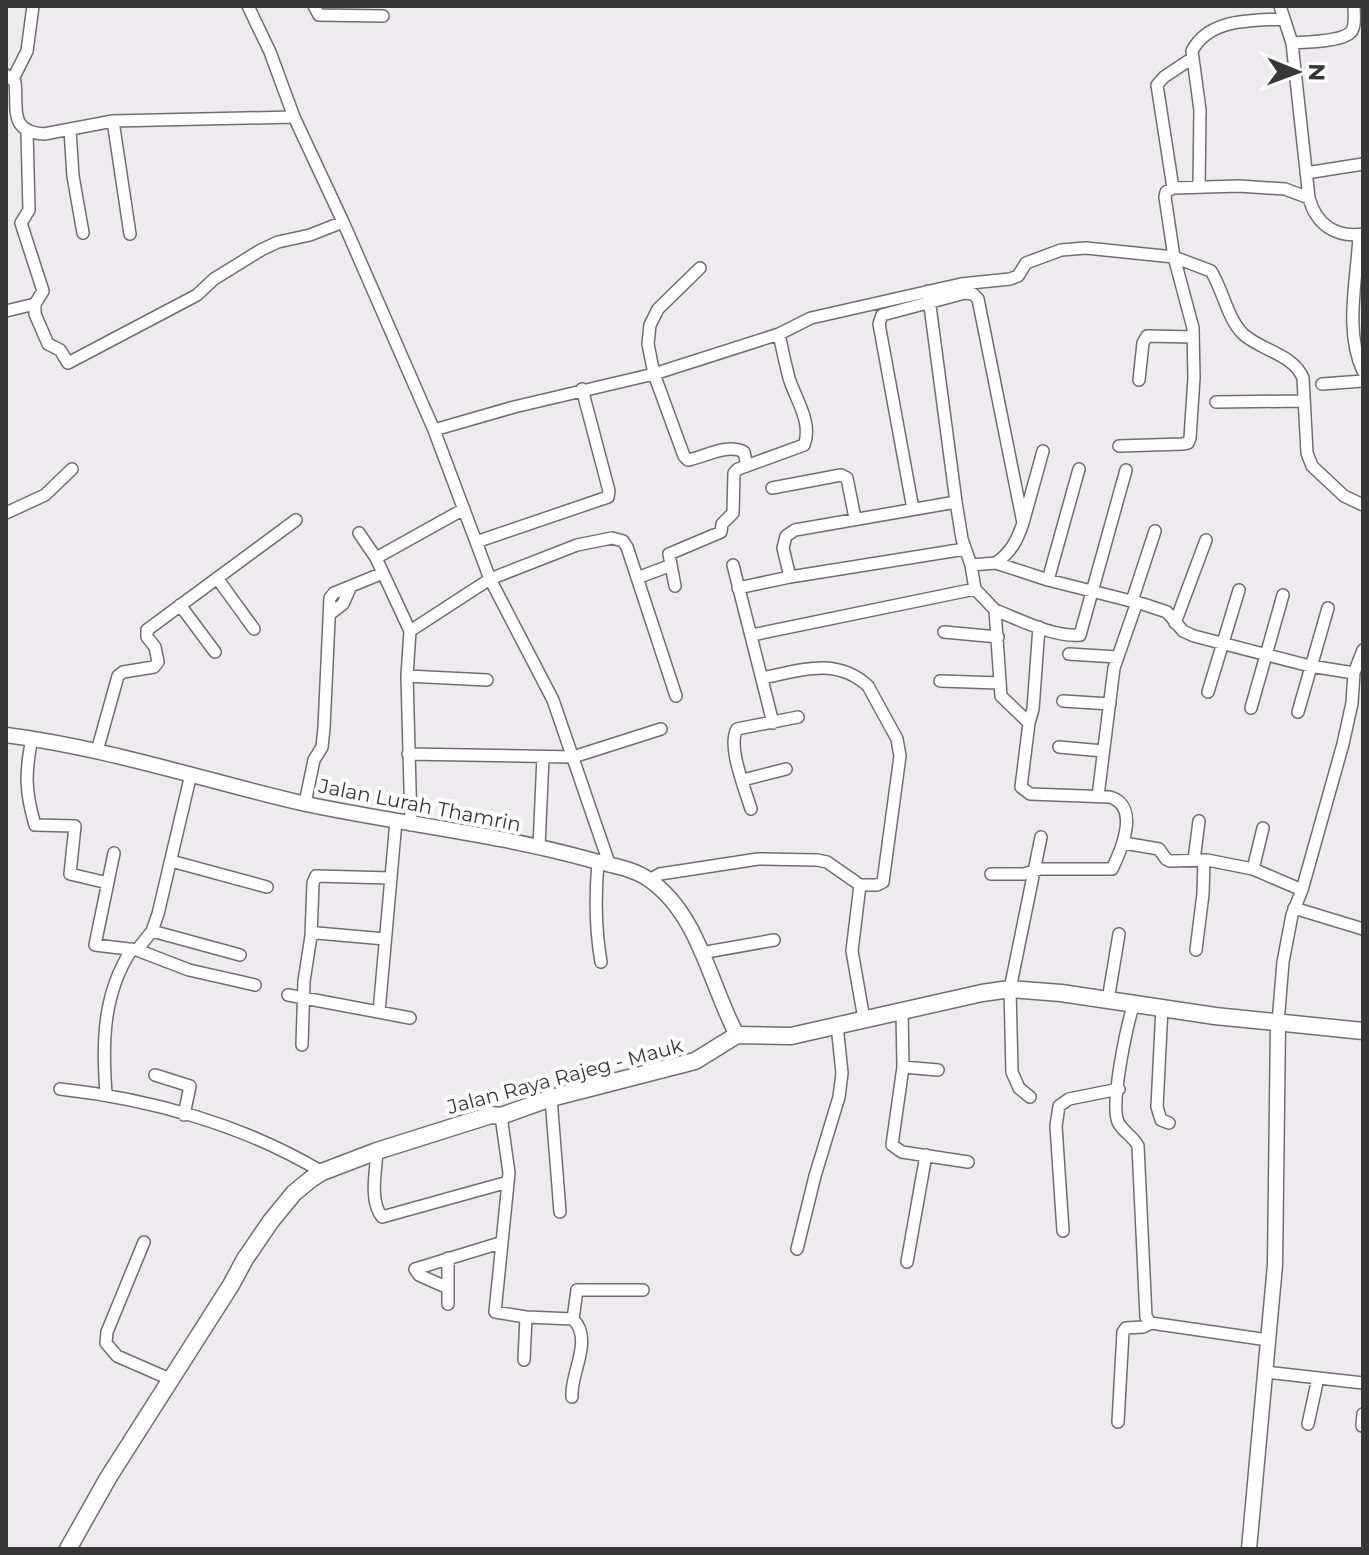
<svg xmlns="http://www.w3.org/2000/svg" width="1369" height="1555" font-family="Montserrat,sans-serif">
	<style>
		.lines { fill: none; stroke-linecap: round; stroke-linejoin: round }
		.minor-casing { stroke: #716d71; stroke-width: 14 }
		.tertiary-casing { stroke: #716d71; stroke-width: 17 }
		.secondary-casing { stroke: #716d71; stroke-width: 19 }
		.minor { stroke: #fff; stroke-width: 11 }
		.tertiary { stroke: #fff; stroke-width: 14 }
		.secondary { stroke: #fff; stroke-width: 16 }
		.labels { text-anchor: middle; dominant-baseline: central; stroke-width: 8; stroke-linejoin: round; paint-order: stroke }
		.street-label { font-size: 20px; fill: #383738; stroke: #fff }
	</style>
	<rect width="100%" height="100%" fill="#efeaef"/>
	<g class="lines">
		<!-- minor casing -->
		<g class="minor-casing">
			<path id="minor" d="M248 6 270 52 294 117 344 224 434 430 490 579 553 700 610 866
				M314 6 319 15 383 16
				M1280 6 1292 43 1309 198C1316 224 1335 238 1363 234
				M1292 43C1306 42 1342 42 1351 32 1356 26 1354 14 1354 6
				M6 75 15 82C18 109 8 131 44 134L113 121 294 117
				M13 79 27 51 33 6
				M113 121 130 234
				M70 130 73 176 83 233
				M27 132 29 210 21 223 43 291 35 304
				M1306 173 1363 164
				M1199 187 1200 110 1192 51C1209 18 1251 21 1283 19
				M1173 188 1157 85 1164 77 1191 59
				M1359 236C1357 279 1344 331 1363 371
				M1174 257 1211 271C1223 290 1227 318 1243 334 1262 351 1293 354 1303 378L1307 453 1312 466 1344 496 1363 505
				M700 268 658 309 650 325 648 344 654 374 684 456 688 460C705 457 727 443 744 452L747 466
				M928 291 956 502 962 539 971 565 996 563 1048 580 1143 604 1167 612 1183 631 1194 636 1310 666 1354 673
				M6 311 35 304V314L48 344 60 350 68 363 197 295 214 279 261 250 278 242 310 235 343 222
				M1139 380 1143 343 1147 336 1193 337
				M1322 384 1363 381
				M1216 402 1304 401
				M434 430 514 407 654 374 779 334 811 318 961 284 1010 279 1018 276 1026 263 1061 250 1086 248 1174 257 1165 197 1166 192 1173 188 1239 186 1285 189 1309 198
				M1119 446 1182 444 1188 443 1190 438 1194 378 1193 328 1174 257
				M772 488 841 475 847 478 855 518
				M956 502 795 530 786 536 783 548 790 577 965 549
				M913 509 879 324 882 315 965 293 973 294 978 299 1023 523C1017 541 1011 552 996 563
				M6 513 45 495 72 469
				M1023 523 1043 451
				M359 533 376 558 410 631 407 676 411 825
				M476 542 608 497 609 491 582 389
				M376 558 464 509
				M733 565 773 723
				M217 578 254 629
				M637 578 669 566
				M1048 580 1079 469
				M675 586 669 554 721 532 722 524 733 513 734 473 738 469 804 445C813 423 795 398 789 378 785 363 782 348 779 334
				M738 588 790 577
				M975 589 995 610 1001 696 1029 723 1021 787 1030 794 1110 797C1140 806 1122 849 1112 869H1040L1024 874H991
				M1132 601 1155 531
				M180 605 215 652
				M995 610C1021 620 1052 637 1080 635L1126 470
				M330 614 343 604 351 586
				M1175 623 1206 540
				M410 631 490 579 577 545 612 538 623 541 627 547 676 696
				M944 632 998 637
				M752 635 975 589 971 565
				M1069 654 1117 657
				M407 676 487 680
				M940 681 999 683
				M1208 692 1239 590
				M1063 701 1110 704
				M1251 708 1283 595
				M1298 712 1328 608
				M1029 723 1033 709 1039 627
				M32 738C25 773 25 791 35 825L75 826 70 874 108 883
				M1059 747 1103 751
				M97 751 118 676 123 672 154 667 158 662 155 647 147 637V630L296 520
				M408 754 573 757 661 729
				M743 780 786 769
				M1098 796 1114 668 1137 602
				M305 803 314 760 322 747 324 728 330 598 334 593 383 573
				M751 809C745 789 727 746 737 729L798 717
				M1263 828 1253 869 1302 890
				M1124 843 1159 849 1166 859 1170 861 1207 860 1253 869
				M539 847 543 757
				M114 853 95 945 137 950 189 970 255 985
				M1194 860 1199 821
				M171 861 267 887
				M598 862C595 897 595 928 601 962
				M649 880 660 874 758 859 817 860 827 862 860 885H877L883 882 900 756 897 739 868 686C835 656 799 671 762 678
				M860 885 852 951 864 1019
				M1294 908 1363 929
				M152 931 240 955
				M311 936 313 883 316 876 391 878
				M137 950 152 931 158 914 191 774
				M1196 950 1203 894 1204 860
				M701 953 774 940
				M288 995 410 1018
				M1108 1000 1119 934
				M1134 1003C1127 1025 1110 1103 1118 1122 1123 1132 1133 1136 1138 1146L1146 1317 1151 1323 1268 1340
				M1162 1007 1157 1107 1161 1120 1169 1123
				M902 1010 903 1067 892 1145 902 1152 968 1162
				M379 1012 396 821
				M1278 1023 1283 962 1292 915 1302 890 1343 744 1352 703 1354 673 1363 650
				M302 1045 304 981 311 936 317 933 385 939
				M903 1067 938 1070
				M155 1075 190 1086 184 1115
				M60 1089C151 1099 244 1125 322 1172
				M106 1093C102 1042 103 993 132 949
				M1030 1097 1019 1088 1012 1072 1010 989 1041 837
				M551 1098 560 1212
				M501 1116 509 1173 495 1312 526 1317 573 1319 577 1290H643
				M377 1151C376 1172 369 1200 382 1217L508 1182
				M1063 1231 1056 1126 1059 1106 1069 1099 1119 1089
				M144 1242 107 1332 106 1343 117 1356 172 1380
				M797 1249 815 1176 839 1097 842 1073 837 1025
				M907 1262 926 1155
				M448 1288 419 1275 415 1269 500 1243
				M448 1304V1258
				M524 1360 526 1317
				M1266 1372 1363 1383
				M572 1397C570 1373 594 1340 573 1319
				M1118 1422 1123 1332 1126 1328 1143 1327 1151 1323
				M1308 1424 1318 1378
				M1362 1426 1363 1414"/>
		</g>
		<!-- tertiary casing -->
		<g class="tertiary-casing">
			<path id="tertiary" d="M6 735C108 748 206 781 306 804 401 824 498 834 591 860 609 865 632 868 648 879 699 913 710 985 737 1035
				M1249 1549 1275 1265 1278 1023"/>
		</g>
		<!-- secondary casing -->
		<g class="secondary-casing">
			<path id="secondary" d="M68 1549 108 1478 231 1285 245 1259 271 1221 294 1193 311 1179 322 1172 377 1151 491 1115 501 1116 551 1098 695 1061 737 1035 791 1036 982 993 1010 989 1061 993 1215 1016 1363 1031"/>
		</g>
		<!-- minor -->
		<use href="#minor" class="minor"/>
		<!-- tertiary -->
		<use href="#tertiary" class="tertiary"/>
		<!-- secondary -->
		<use href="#secondary" class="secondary"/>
	</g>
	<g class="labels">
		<!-- street labels -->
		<g class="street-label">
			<text transform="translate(420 805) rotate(11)">Jalan Lurah Thamrin</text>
			<text transform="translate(565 1076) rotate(-15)">Jalan Raya Rajeg - Mauk</text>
		</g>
	</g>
	<!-- border -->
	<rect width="1369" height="1555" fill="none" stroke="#383738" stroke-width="16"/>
	<!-- north arrow -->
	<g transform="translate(1297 72) rotate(91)" stroke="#ffffff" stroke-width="6" paint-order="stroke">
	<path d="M0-6L14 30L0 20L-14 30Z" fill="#383738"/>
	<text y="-12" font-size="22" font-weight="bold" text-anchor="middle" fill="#383738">N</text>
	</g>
</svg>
